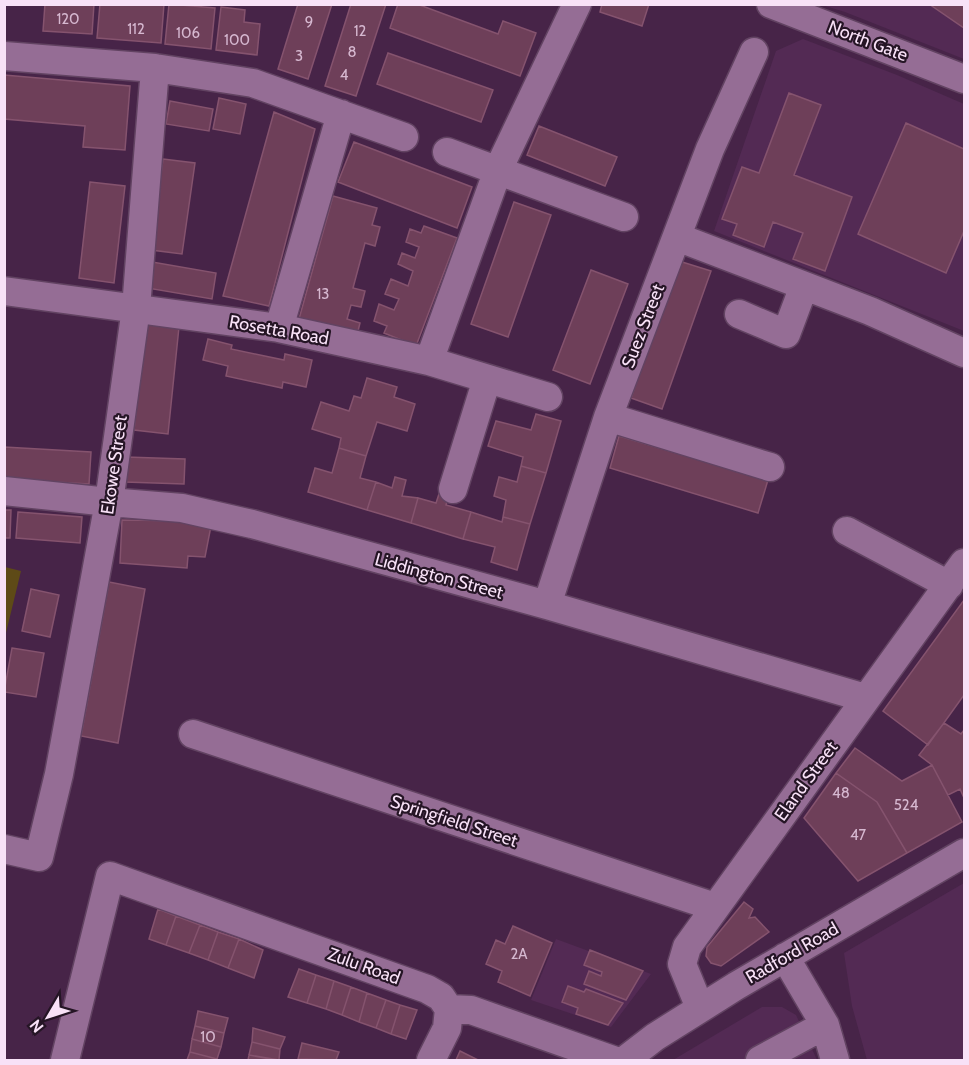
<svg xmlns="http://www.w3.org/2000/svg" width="969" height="1065" font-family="Cabin,sans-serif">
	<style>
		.built { fill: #532a54 }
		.green { fill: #5e4a17 }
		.building { fill: #6e3f59; stroke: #85536e; stroke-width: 1.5 }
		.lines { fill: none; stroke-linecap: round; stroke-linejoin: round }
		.minor-casing { stroke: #624362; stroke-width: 31 }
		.minor { stroke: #956d95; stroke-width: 28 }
		.labels { text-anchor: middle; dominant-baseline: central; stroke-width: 4.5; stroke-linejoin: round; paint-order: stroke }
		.number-label { font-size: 15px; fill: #d6b8d0 }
		.street-label { font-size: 18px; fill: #f8e1f7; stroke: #251525 }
	</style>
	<rect width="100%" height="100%" fill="#472448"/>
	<!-- built -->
	<path class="built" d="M822 5H964V59L845 12Z
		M803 39 897 75 964 104V331L714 231 776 51Z
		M964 883V1060H867L852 1006 844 953Z
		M556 939 651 974 611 1027 531 1000Z
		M762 1007H782L796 1015 817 1060H673Z"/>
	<!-- green -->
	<path class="green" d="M5 567 21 571 5 637 4 567Z"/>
	<!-- building -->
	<path class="building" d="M45 4H94L92 34 43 31Z
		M100 4H164L161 43 97 38Z
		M169 4 215 8 211 49 165 44Z
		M298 4H332L308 79 278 69Z
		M351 4H386L356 96 325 86Z
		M398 4H417L498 34 503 21 536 33 520 76 390 28Z
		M602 4H649L642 26 600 12Z
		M929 4H964V28Z
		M221 7 245 10 244 22 260 24 257 55 216 50Z
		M388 53 493 90 481 122 377 84Z
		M4 75 130 86 125 150 83 147 85 126 4 119Z
		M789 93 821 105 794 175 852 197 825 271 793 259 803 233 773 222 764 247 733 235 737 224 722 219 742 167 759 173Z
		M219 98 246 104 240 134 213 129Z
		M170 101 213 109 209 131 166 124Z
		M274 112 315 129 269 306 223 296Z
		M906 123 964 149V231L946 273 858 234Z
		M539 126 617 157 605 186 527 155Z
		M354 142 472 187 457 228 338 182Z
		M163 159 195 163 182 254 151 250Z
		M90 182 125 186 114 283 79 278Z
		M333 196 377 208 372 225 380 227 375 246 365 243 353 288 365 291 361 307 351 305 347 319 360 323 357 335 299 319Z
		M514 202 551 215 508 337 471 324Z
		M424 226 457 238 416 346 384 333 387 326 374 321 379 304 394 310 399 299 385 294 391 279 408 286 413 271 398 264 402 253 415 258 419 247 406 242 410 229 421 233Z
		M679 261 711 271 662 409 631 398Z
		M152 262 216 273 212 299 147 288Z
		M591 270 628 284 590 384 553 370Z
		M145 324 179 327 168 434 134 430Z
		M208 339 232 345 231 349 284 360 285 354 312 360 306 387 283 382 282 388 226 376 228 366 203 360Z
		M367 378 397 387 394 397 415 404 407 431 377 422 366 456 339 448 341 438 312 429 321 402 349 411 354 396 361 398Z
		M536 414 561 421 546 473 521 466 523 457 488 446 496 421 531 430Z
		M619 436 768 480 758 513 610 468Z
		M4 447 91 452 89 484 4 479Z
		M339 448 366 456 360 478 376 482 367 510 308 492 315 468 332 473Z
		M126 457 185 459 184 484 125 482Z
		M521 466 546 473 530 524 503 517 506 500 494 496 499 477 517 482Z
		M395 477 406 480 402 496 418 498 411 523 367 510 376 482 392 488Z
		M441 488 450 490 446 505 471 512 463 539 411 523 418 498 436 503Z
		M4 510H11L10 538H4Z
		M18 512 82 517 80 543 16 538Z
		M471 512 502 522 503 517 530 524 517 570 491 562 495 547 463 539Z
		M122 520 196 521 211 526 205 557 188 556 187 568 120 563Z
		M109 582 145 589 118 743 81 736Z
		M31 589 59 595 50 637 22 631Z
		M964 600V695L928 745 883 711Z
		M12 648 44 653 36 697 4 692Z
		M944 723 961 734 964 730V798L960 789 948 795 932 765 919 755Z
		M855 748 902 781 932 765 962 822 907 853 877 802 836 773Z
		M836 773 877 802 907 853 858 881 804 818Z
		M744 902 753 909 749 918 755 917 769 932 721 966 711 963 706 956 707 947Z
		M158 909 176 916 166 945 149 939Z
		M176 916 200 925 189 953 166 945Z
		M200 925 218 932 208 960 189 953Z
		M513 926 552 943 530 996 498 982 502 971 486 964 496 940 505 944Z
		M218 932 239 939 228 968 208 960Z
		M239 939 263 950 254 978 228 968Z
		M590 950 643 971 626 1000 584 984 589 971 601 976 602 972 584 965Z
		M299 969 316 975 307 1003 288 997Z
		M316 975 334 981 326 1009 307 1003Z
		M334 981 351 987 342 1015 326 1009Z
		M568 986 584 992 586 989 623 1003 608 1025 576 1014 578 1008 562 1002Z
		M351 987 367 993 359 1022 342 1015Z
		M367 993 386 1000 376 1028 359 1022Z
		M386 1000 400 1005 391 1034 376 1028Z
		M400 1005 417 1010 406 1039 391 1034Z
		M198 1011 228 1018 224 1033 195 1026Z
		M195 1026 224 1033 221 1047 192 1039Z
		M253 1028 285 1037 280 1049 252 1042Z
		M192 1039 221 1047 217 1059 190 1052Z
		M252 1042 280 1049 279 1060 249 1055Z
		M302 1043 339 1052 336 1060 298 1059Z
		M460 1051 478 1060H456Z
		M190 1052 217 1059V1060H187Z
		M249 1055 275 1060H248Z"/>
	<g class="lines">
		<!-- minor casing -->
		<g class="minor-casing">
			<path id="minor" d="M771 4 964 79
				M4 56 155 68 253 83 404 137
				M447 152 624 217
				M677 237 870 311 964 353
				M4 291 279 328 429 361 548 397
				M739 314 786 334 804 286
				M279 328 341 114
				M429 361 498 170 577 4
				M608 417 770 467
				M453 489 487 379
				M4 491 109 502 182 508 252 524 547 605 865 698
				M847 531 949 585
				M547 605 608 417 710 149 754 52
				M193 734 715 907
				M4 849 39 857 59 774 109 502 136 308 155 68
				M785 957 825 1025 835 1060
				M700 1008 682 964 687 947 964 563
				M449 1009 471 1010 613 1060
				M65 1060 110 876 427 989 441 997 449 1009
				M431 1060 447 1028 449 1009
				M625 1060 655 1037 736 986 964 853
				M760 1060 825 1025"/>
		</g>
		<!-- minor -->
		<use href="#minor" class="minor"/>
	</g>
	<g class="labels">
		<!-- number labels -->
		<g class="number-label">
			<text x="68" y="19">120</text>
			<text x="309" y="22">9</text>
			<text x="136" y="29">112</text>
			<text x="360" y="31">12</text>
			<text x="188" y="33">106</text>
			<text x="237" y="40">100</text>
			<text x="352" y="52">8</text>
			<text x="299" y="56">3</text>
			<text x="344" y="75">4</text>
			<text x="323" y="294">13</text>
			<text x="841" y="793">48</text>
			<text x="906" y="805">524</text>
			<text x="858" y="835">47</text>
			<text x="519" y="954">2A</text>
			<text x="208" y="1037">10</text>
		</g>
		<!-- street labels -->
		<g class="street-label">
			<text transform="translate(868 41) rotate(21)">North Gate</text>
			<text transform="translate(643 326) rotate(-69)">Suez Street</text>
			<text transform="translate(279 330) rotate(10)">Rosetta Road</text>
			<text transform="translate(114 465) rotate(-82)">Ekowe Street</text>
			<text transform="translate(439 576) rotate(15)">Liddington Street</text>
			<text transform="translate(806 781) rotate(-54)">Eland Street</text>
			<text transform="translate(454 821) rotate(18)">Springfield Street</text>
			<text transform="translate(792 953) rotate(-30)">Radford Road</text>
			<text transform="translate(364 966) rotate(20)">Zulu Road</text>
		</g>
	</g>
	<!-- border -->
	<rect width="969" height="1065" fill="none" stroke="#f8e1f7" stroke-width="12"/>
	<!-- north arrow -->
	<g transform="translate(48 1017) rotate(231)" stroke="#251525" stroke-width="4.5" paint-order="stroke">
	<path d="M0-4.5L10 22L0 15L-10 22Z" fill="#f8e1f7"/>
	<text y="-9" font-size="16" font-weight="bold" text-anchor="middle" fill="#f8e1f7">N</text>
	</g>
</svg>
